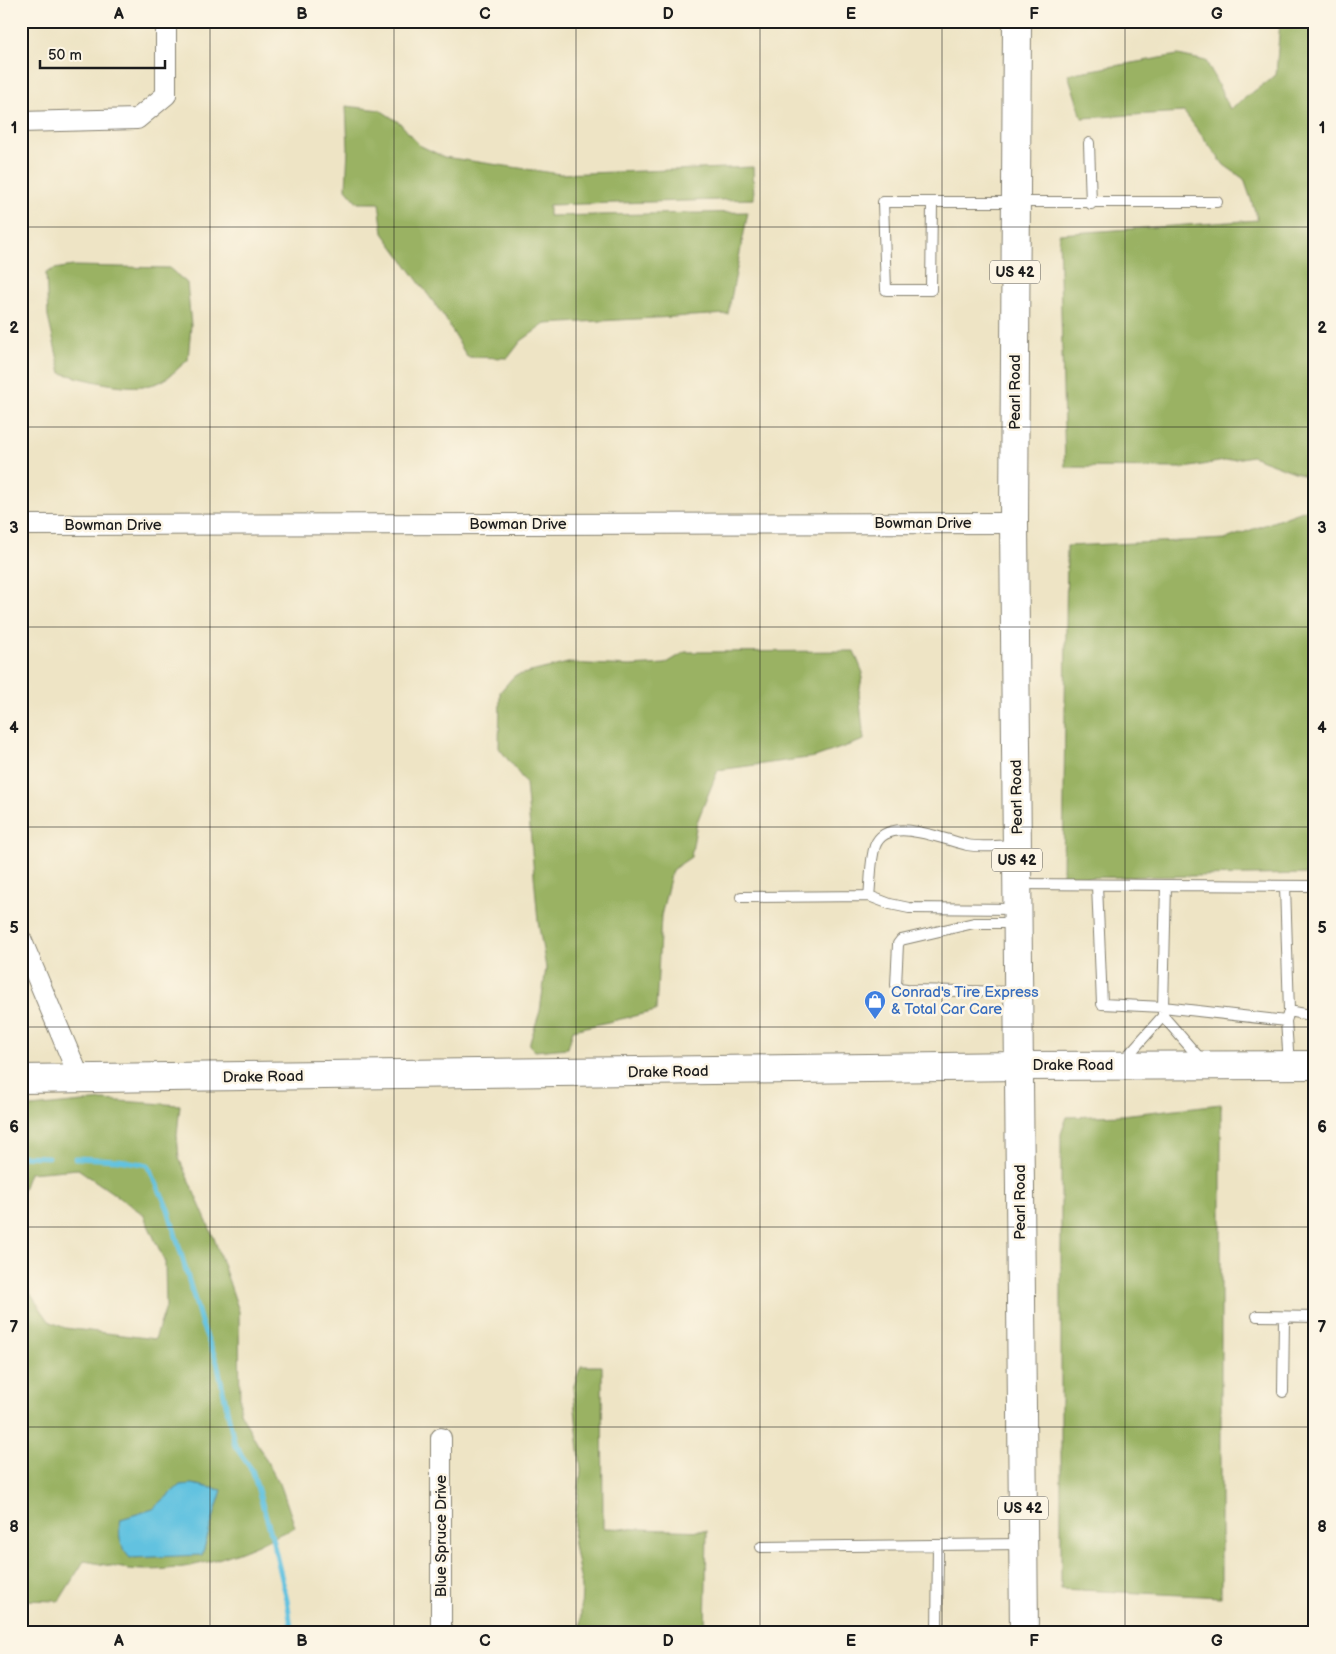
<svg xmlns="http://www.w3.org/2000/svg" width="1336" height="1654" font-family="'Balsamiq Sans',sans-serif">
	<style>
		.forest { fill: #9ab263; stroke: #5b6740 }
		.water { fill: #62c2e0; stroke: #3f6f7e }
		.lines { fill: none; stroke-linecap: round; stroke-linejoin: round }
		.stream { stroke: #62c2e0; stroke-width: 5 }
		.lane-casing { stroke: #858070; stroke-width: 12 }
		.street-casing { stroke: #858070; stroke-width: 22 }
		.secondary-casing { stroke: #858070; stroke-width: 30 }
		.primary-casing { stroke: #858070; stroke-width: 30 }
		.lane { stroke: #fff; stroke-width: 10 }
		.street { stroke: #fff; stroke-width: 20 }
		.secondary { stroke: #fff; stroke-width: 28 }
		.primary { stroke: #fff; stroke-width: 28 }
		.grid { fill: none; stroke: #1c1c1c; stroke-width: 1; stroke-opacity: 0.55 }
		.labels { text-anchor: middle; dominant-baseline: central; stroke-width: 5; stroke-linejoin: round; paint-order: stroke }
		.shield { fill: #fcf5e5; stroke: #5f5d58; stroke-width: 1 }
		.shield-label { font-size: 14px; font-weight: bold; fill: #1c1c1c }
		.street-label { font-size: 15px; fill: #1c1c1c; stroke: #fcf5e5 }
		.shop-label { font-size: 15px; fill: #366cbe; stroke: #fcf5e5; text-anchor: start }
		.neatline { fill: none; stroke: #1c1c1c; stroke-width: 2 }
		.grid-label { font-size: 16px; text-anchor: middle; font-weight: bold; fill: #1c1c1c }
	</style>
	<rect width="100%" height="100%" fill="#fcf5e5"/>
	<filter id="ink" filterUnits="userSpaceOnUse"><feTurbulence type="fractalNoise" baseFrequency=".02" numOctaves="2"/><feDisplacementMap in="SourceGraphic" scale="10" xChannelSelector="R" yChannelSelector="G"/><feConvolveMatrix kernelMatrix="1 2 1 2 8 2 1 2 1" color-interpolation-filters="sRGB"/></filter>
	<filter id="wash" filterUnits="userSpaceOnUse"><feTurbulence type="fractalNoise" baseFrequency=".0096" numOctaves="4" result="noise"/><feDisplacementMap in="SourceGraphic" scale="20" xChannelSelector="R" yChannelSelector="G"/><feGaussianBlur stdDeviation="1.12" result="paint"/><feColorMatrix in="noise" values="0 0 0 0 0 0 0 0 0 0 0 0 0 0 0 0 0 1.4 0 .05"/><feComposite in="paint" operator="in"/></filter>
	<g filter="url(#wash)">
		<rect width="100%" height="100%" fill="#eee4c5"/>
		<!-- forest -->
		<path class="forest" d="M1280 21H1315V874L1063 878 1067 546 1226 539 1311 508 1305 476 1252 456 1185 468 1065 467 1059 234 1258 220 1244 179 1224 165 1184 112 1082 118 1068 74 1178 55 1206 61 1230 109 1276 75Z
			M346 106 380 110 400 123 419 145 444 157 560 174 753 167 754 199 549 205V216L748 212 728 314 545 324 521 341 508 358 467 357 445 318 383 233 379 203H358L346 189 348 148Z
			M73 266 169 268 187 283 191 325 188 360C180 366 172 375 164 380 139 395 88 380 61 373L48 317 46 273 54 269Z
			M854 651 863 673 859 693 864 740 815 757 718 770 697 822 691 857 672 870 661 916 656 1011 573 1030 568 1048 535 1051 529 1045 540 1011 546 968 538 921 526 783 499 748 500 692 514 676 568 663 630 666 665 664 685 652Z
			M103 1100 180 1105 177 1135 179 1158 214 1238 239 1311 240 1412 282 1489 295 1527C244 1551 203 1570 145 1570 125 1570 103 1564 84 1561L59 1601 21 1600V1270L23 1283 49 1321 65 1328 155 1339 166 1307 165 1262 143 1214 78 1169 29 1173 21 1195V1108Z
			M1221 1104V1597L1061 1589V1134L1067 1117 1122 1115Z
			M581 1366H602L603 1528 707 1531 705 1633H580L582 1588 573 1539 581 1471 573 1388Z"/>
		<!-- water -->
		<path class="water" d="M192 1484 222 1490 202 1555 130 1558C119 1546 118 1534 121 1519L153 1509 180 1485Z"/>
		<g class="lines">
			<!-- stream -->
			<path class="stream" d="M21 1156 48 1157
				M75 1158 119 1160 148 1165 168 1209 202 1325 217 1362 235 1446 252 1470 271 1533 287 1600 292 1633"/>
		</g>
	</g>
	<g filter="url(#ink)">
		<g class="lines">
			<!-- lane casing -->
			<g class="lane-casing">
				<path id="lane" d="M1089 143 1091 204
					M932 203 931 290H886L883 202H1217
					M1019 884 1315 886
					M1097 885 1102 1004 1163 1007 1166 885
					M1285 886 1289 1011
					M869 896C871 881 870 860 875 846 887 814 944 840 967 845 982 848 1000 845 1016 845
					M741 897 869 896 890 904 909 908 1017 909
					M1017 923H974L901 940 898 944 896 985 899 989 907 990 1018 992
					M1163 1016 1203 1062
					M1122 1062 1163 1016V1007L1286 1021
					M1289 1064 1286 1021 1289 1011 1315 1016
					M1257 1316 1315 1317
					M1283 1392 1284 1318
					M761 1547 1022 1544
					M937 1633 938 1545"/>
			</g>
			<!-- street casing -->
			<g class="street-casing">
				<path id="street" d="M21 122 137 119 166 95V21
					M21 525 1014 523
					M21 939 80 1079
					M441 1438V1633"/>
			</g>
			<!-- secondary casing -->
			<g class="secondary-casing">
				<path id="secondary" d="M21 1079 1019 1066 1315 1065"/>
			</g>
			<!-- primary casing -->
			<g class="primary-casing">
				<path id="primary" d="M1017 21 1014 523 1024 1633"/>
			</g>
			<!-- lane -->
			<use href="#lane" class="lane"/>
			<!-- street -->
			<use href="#street" class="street"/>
			<!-- secondary -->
			<use href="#secondary" class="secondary"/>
			<!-- primary -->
			<use href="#primary" class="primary"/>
		</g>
	</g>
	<!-- grid -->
	<path class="grid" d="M210 21V1633M394 21V1633M576 21V1633M760 21V1633M942 21V1633M1125 21V1633M21 227H1315M21 427H1315M21 627H1315M21 827H1315M21 1027H1315M21 1227H1315M21 1427H1315"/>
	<!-- icons -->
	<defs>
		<g id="shop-pin" transform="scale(1.125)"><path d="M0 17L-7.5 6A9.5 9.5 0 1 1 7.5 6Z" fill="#3f7fe0" stroke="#fcf5e5"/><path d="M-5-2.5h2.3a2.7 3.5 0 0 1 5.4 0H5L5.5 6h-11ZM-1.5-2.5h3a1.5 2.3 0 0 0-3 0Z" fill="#fff"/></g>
	</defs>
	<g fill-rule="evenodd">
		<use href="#shop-pin" x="875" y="1001"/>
	</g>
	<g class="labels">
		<!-- shield labels -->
		<g class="shield">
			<rect x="990" y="260.5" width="50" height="23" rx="4"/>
			<rect x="992" y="848.5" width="50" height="23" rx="4"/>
			<rect x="998" y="1496.5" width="50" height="23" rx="4"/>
		</g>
		<g class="shield-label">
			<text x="1015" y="272">US 42</text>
			<text x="1017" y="860">US 42</text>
			<text x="1023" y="1508">US 42</text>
		</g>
		<!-- street labels -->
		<g class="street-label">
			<text transform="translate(1015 392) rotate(-90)">Pearl Road</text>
			<text x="923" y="523">Bowman Drive</text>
			<text x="518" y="524">Bowman Drive</text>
			<text x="113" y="525">Bowman Drive</text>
			<text transform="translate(1017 797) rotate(-91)">Pearl Road</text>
			<text x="1073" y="1065">Drake Road</text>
			<text transform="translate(668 1072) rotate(-1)">Drake Road</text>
			<text transform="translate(263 1077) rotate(-1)">Drake Road</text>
			<text transform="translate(1020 1202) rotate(-90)">Pearl Road</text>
			<text transform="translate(441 1536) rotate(-90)">Blue Spruce Drive</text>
		</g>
		<!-- shop labels -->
		<g class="shop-label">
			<text x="891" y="992">Conrad's Tire Express<tspan x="891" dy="17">&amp; Total Car Care</tspan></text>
		</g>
	</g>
	<!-- margin -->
	<rect width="1336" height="1654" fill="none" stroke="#fcf5e5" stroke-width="55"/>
	<!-- scale -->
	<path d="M40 60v8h125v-8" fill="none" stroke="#1c1c1c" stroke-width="2.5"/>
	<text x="48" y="60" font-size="15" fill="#1c1c1c" stroke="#fcf5e5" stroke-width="4" paint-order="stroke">50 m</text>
	<rect x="28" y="28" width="1280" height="1598" class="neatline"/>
	<g class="grid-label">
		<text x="119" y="19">A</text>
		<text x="302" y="19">B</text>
		<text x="485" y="19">C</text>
		<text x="668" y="19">D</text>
		<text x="851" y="19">E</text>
		<text x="1034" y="19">F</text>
		<text x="1217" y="19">G</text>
		<text x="14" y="133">1</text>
		<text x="1322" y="133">1</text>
		<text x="14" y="333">2</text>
		<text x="1322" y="333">2</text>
		<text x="14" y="533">3</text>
		<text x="1322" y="533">3</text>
		<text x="14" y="733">4</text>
		<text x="1322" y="733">4</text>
		<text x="14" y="933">5</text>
		<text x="1322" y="933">5</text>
		<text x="14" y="1132">6</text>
		<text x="1322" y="1132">6</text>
		<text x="14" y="1332">7</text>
		<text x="1322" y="1332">7</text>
		<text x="14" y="1532">8</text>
		<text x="1322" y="1532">8</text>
		<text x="119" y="1646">A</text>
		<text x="302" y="1646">B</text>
		<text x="485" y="1646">C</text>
		<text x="668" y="1646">D</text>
		<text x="851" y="1646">E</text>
		<text x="1034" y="1646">F</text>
		<text x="1217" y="1646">G</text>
	</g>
</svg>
